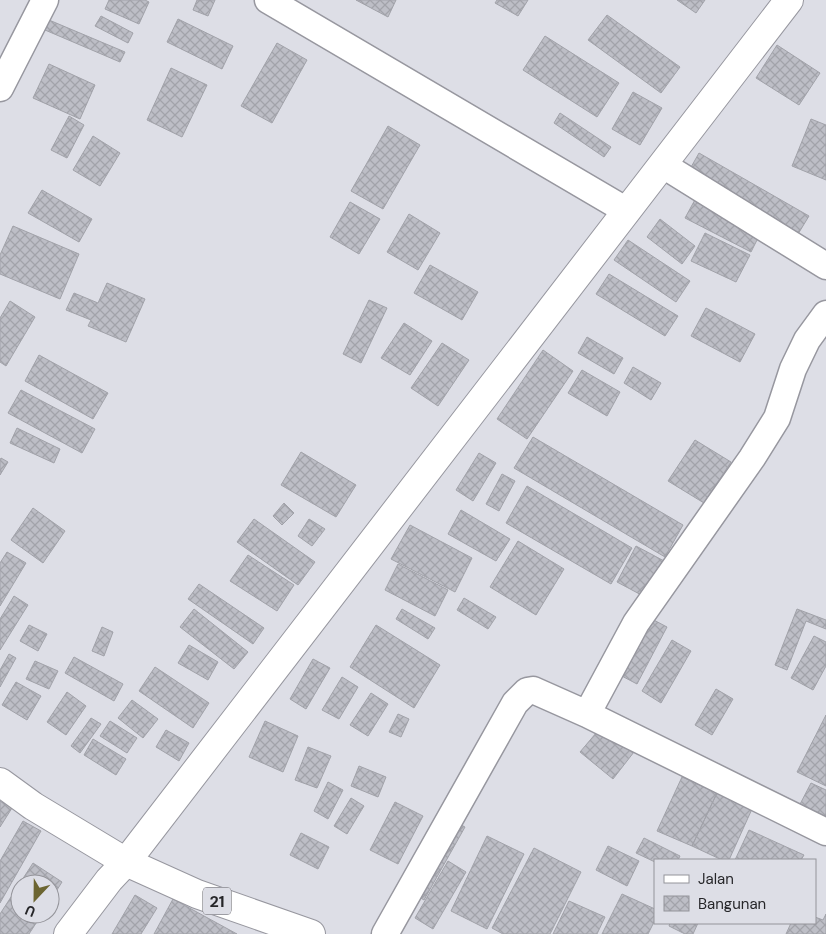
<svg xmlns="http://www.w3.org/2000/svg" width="826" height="934" font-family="'DM Sans',sans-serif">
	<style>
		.building { fill: url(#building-cross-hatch); stroke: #a1a2a9 }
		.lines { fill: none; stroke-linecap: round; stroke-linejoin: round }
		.street-casing { stroke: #97979f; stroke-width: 29 }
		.secondary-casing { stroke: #97979f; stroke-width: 30 }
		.highway-casing { stroke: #97979f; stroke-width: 30 }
		.street { stroke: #fff; stroke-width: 26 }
		.secondary { stroke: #fff; stroke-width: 28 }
		.highway { stroke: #fff; stroke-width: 28 }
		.labels { text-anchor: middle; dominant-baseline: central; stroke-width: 5; stroke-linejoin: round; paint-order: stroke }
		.shield { fill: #dddee6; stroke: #5d5d62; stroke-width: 1 }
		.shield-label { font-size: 16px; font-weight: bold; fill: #262629 }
	</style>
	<defs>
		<pattern id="building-cross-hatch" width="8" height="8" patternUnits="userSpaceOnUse" patternTransform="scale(1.25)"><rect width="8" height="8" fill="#bdbec6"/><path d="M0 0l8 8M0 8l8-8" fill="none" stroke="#a2a3aa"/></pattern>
	</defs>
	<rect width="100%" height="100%" fill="#dddee6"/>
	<!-- building -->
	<path class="building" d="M109 0H145L149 2 139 24 105 9Z
		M197 0H215L208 16 193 10Z
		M356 0H396L388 17Z
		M497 0H528L518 16 495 3Z
		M677 0H705L696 13Z
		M607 15 680 67 661 93 588 40Z
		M101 16 133 33 128 43 95 26Z
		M178 19 233 46 222 69 167 42Z
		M49 20 125 52 120 62 45 30Z
		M545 36 619 83 597 117 523 70Z
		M277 43 307 60 272 123 241 106Z
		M777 45 820 73 799 105 756 78Z
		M49 64 95 85 80 119 33 98Z
		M171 68 207 85 182 137 147 120Z
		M633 92 662 108 640 145 612 129Z
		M560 113 611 147 604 157 554 123Z
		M69 116 84 125 67 158 51 150Z
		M811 119 826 125V180L792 166Z
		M388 126 420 145 383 209 351 191Z
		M93 136 120 153 100 186 73 170Z
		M699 153 809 216 795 239 686 176Z
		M42 190 92 219 79 242 28 213Z
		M697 196 762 230 751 252 685 218Z
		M350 202 380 219 359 254 330 237Z
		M409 214 440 233 418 270 387 252Z
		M660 219 695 246 682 264 647 237Z
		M13 226 79 254 60 299 0 274V255Z
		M705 233 750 255 736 282 691 261Z
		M628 240 690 281 676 302 614 260Z
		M430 265 478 292 462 320 414 293Z
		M609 274 678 316 665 336 596 294Z
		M107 283 145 299 126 342 88 326 91 320 66 310 74 293 98 303Z
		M369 300 387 308 361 363 343 354Z
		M10 301 35 317 6 366 0 362V318Z
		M706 308 755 334 740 362 691 336Z
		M404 323 432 341 410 375 381 358Z
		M587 337 623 358 614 374 578 353Z
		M442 343 469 360 438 406 411 388Z
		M543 350 573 371 527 439 497 419Z
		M39 355 108 393 93 419 25 381Z
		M633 367 661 383 651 400 624 383Z
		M582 370 620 392 607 416 568 393Z
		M21 390 95 429 82 453 8 413Z
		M17 428 60 449 54 463 10 443Z
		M533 437 683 525 665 557 514 468Z
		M695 440 731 462 704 503 668 481Z
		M301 452 356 485 336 517 281 485Z
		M479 453 496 463 473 501 456 490Z
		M1 458 8 462 0 475V460Z
		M502 474 515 481 499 511 486 504Z
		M527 486 632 548 611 584 506 523Z
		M284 503 294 513 282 525 273 516Z
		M33 508 65 531 43 563 11 540Z
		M461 510 510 539 496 561 448 534Z
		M254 519 315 562 298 585 237 542Z
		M309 519 325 529 312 546 298 536Z
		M410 525 472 558 455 592 391 559Z
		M518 541 564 569 536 615 490 587Z
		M636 546 666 562 647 598 617 582Z
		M7 552 26 563 0 606V563Z
		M248 555 294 585 277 611 230 581Z
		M398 564 448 590 435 616 385 590Z
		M199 584 264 628 253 644 188 599Z
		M14 596 28 605 0 650V619Z
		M464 598 496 617 488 629 457 610Z
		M194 609 248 652 234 669 180 627Z
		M402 609 435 628 428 639 396 619Z
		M797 609 826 620V629L806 621 787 670 775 665Z
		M648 617 667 627 637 684 618 674Z
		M29 625 47 634 38 651 20 641Z
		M376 625 440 665 414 708 350 667Z
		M102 627 113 632 104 656 92 651Z
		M814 636 826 642V666L813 690 791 678Z
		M672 640 691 651 661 703 642 691Z
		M189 645 218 662 208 680 178 663Z
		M9 654 16 658 0 687V670Z
		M74 657 123 684 114 701 65 673Z
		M313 659 330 668 306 709 290 699Z
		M35 661 58 671 49 689 26 679Z
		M155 667 209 703 193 728 139 691Z
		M342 677 358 687 339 719 322 710Z
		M16 682 41 696 27 720 2 705Z
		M716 689 733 699 712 735 695 725Z
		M67 692 86 706 66 735 47 722Z
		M371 693 388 704 368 736 350 725Z
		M132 700 158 719 143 738 118 718Z
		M398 714 409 719 401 737 389 732Z
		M826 715V786L797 772Z
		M91 718 101 724 80 753 71 746Z
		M110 721 137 738 127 753 100 736Z
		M265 721 298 736 283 772 249 757Z
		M602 726 634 752 613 779 580 752Z
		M166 730 189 743 179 761 156 747Z
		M93 739 126 759 116 775 84 755Z
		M308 747 331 756 317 788 295 780Z
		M359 766 386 777 378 797 351 786Z
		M682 777 717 793 692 846 657 831Z
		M328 782 343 790 328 819 314 811Z
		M811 783 826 790V825L797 810Z
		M717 793 752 809 729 860H722L692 846Z
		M351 798 364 806 347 834 334 826Z
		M0 801 12 808 0 827Z
		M395 802 423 816 398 864 370 850Z
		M452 820 465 827 424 900 411 892Z
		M23 821 41 831 0 903V861Z
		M749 830 804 855 801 860H735Z
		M301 833 329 847 318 869 290 855Z
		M487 836 524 854 487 929 451 911Z
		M644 838 680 856 678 860H655V862L636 853Z
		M608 846 639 861 627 886 596 870Z
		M534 848 581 872 550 934H503L492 928Z
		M448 861 466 872 433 929 415 918Z
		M33 863 62 882 50 901V884H20V914H42L29 934H0V914Z
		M622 894 655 909V920L648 934H602Z
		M135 895 157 908 141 934H112Z
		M173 899 237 934H154Z
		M569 901 605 917 597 934H553Z
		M826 914V934H786L791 923H815V917L823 920Z
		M670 923H698L693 934H685L669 926Z"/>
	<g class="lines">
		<!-- street casing -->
		<g class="street-casing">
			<path id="street" d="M268 0 627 211
				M0 88 45 0
				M663 165 826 266
				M587 714 826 832
				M385 934 515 703 527 691 533 690 587 714 636 623 752 458 777 418 793 369 807 340 826 314"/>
		</g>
		<!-- secondary casing -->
		<g class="secondary-casing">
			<path id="secondary" d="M68 934 109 880 126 862 789 0"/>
		</g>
		<!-- highway casing -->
		<g class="highway-casing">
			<path id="highway" d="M0 782 33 806 126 862 197 894 311 934"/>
		</g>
		<!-- street -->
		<use href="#street" class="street"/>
		<!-- secondary -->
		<use href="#secondary" class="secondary"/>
		<!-- highway -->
		<use href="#highway" class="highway"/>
	</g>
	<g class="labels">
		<!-- shield labels -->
		<rect class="shield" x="203" y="887.5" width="28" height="27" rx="4"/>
		<g class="shield-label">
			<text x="217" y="901">21</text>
		</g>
	</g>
	<!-- legend -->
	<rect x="654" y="859" width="162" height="65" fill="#dddee6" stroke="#94949a"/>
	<rect x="664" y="875" width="25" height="8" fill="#ffffff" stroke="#94949a"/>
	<text x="698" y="884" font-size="15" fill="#262629">Jalan</text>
	<rect x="664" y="896" width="25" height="15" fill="url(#building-cross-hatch)" stroke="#94949a"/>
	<text x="698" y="909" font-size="15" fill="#262629">Bangunan</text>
	<!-- north arrow -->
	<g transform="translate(35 899) rotate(202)"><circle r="24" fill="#dddee6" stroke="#94949a"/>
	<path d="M0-4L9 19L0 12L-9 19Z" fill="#6c6531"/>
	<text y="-8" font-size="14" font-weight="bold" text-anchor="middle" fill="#262629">U</text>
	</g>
</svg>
